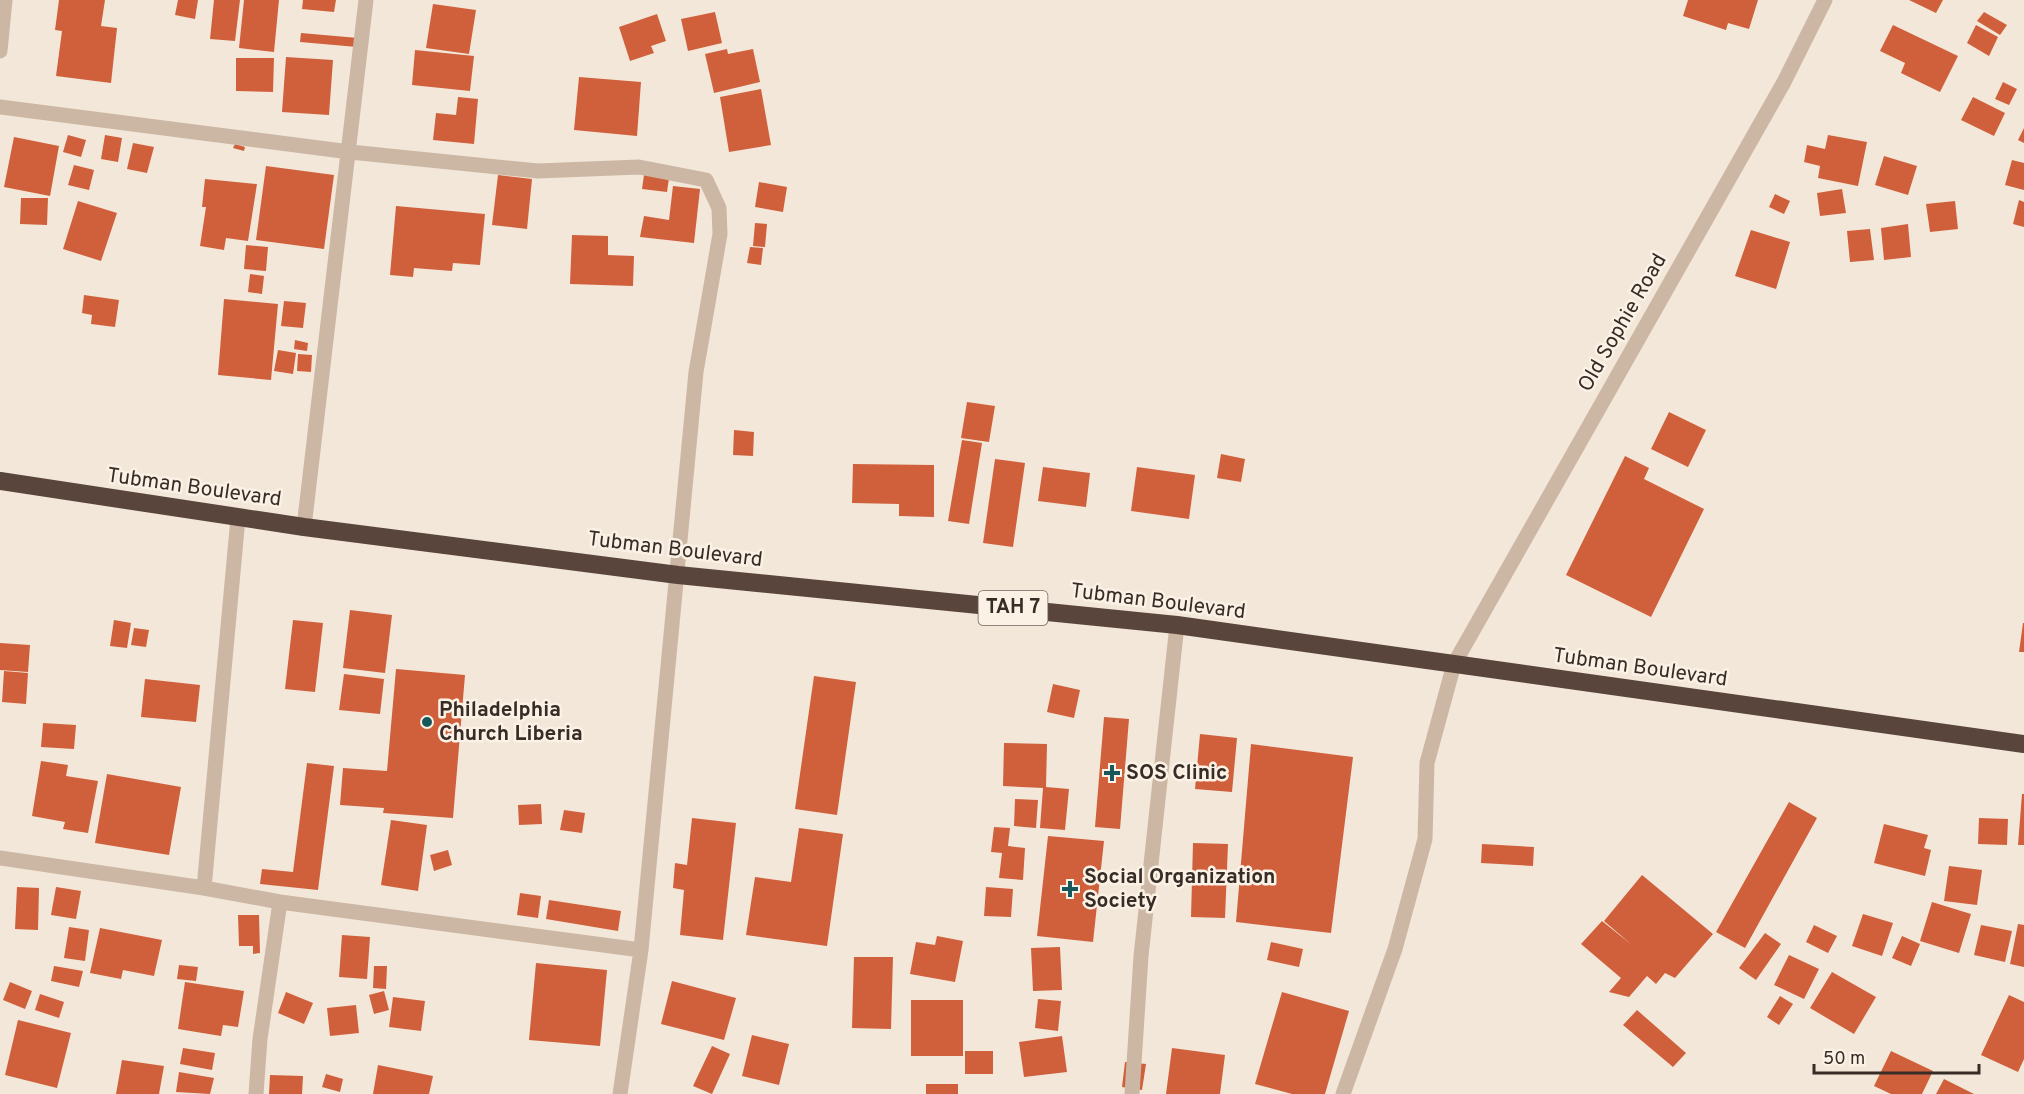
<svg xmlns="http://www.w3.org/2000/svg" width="2024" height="1094" font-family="Overpass,sans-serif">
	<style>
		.building { fill: #d0603b }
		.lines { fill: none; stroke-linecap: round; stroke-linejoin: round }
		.street { stroke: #ccb7a4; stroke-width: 15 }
		.highway { stroke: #59453c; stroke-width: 18 }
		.poi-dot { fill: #18575c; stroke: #fbf1e5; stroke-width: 2 }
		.labels { text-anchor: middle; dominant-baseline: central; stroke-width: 5; stroke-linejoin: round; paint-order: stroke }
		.shield { fill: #fbf1e5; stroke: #72675f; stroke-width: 1.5 }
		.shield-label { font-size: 20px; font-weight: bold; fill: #372c26 }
		.street-label { font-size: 21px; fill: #372c26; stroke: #fbf1e5 }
		.poi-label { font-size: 21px; font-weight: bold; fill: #372c26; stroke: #fbf1e5; text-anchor: start }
	</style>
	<rect width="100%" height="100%" fill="#f3e7d9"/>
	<!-- building -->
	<path class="building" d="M59 0H105L101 26 117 28 111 83 56 76 62 31 55 30Z
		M178 0H198L195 19 175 15Z
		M214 0H240L235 41 210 39Z
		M244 0H279L274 52 239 48Z
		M303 0H336L334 12 302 9Z
		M1688 0H1758L1749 29 1728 23 1726 30 1683 16Z
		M1909 0H1943L1936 13Z
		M433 4 476 10 469 54 426 48Z
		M715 12 722 43 688 51 681 19Z
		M1984 12 2007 25 2000 35 1977 21Z
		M657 14 666 41 651 46 654 53 630 61 619 27Z
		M1893 25 1958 56 1940 92 1901 73 1905 63 1880 51Z
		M1976 25 1998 37 1989 56 1967 43Z
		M301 33 358 38 357 47 300 42Z
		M727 49 728 54 753 49 760 82 714 93 705 54Z
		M415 50 474 56 470 91 412 85Z
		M286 57 333 60 329 115 282 112Z
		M236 58H274L273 92 236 91Z
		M579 77 641 82 637 136 574 130Z
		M2003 82 2017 89 2009 105 1995 99Z
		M761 89 771 145 729 152 720 97Z
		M458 97 478 99 474 144 433 140 436 113 456 115Z
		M1973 97 2005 113 1994 136 1961 120Z
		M2024 128V143L2018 140Z
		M68 135 86 140 81 157 63 152Z
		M105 135 122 138 118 162 101 159Z
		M1828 135 1867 142 1858 186 1818 178 1820 166 1804 162 1807 145 1825 149Z
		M14 137 59 146 50 196 4 187Z
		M133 143 154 147 147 173 127 169Z
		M235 144 245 147 244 151 233 148Z
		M1884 156 1917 166 1908 195 1875 185Z
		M2012 160 2024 163V190L2005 185Z
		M74 165 94 170 89 190 68 185Z
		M266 166 334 175 324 249 256 240Z
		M498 175 532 179 527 229 492 225Z
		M644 175 669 178 667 192 642 189Z
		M205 179 257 184 248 241 226 238 224 250 200 246 206 207H202Z
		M759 182 787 187 783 212 755 207Z
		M673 186 700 189 694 243 640 237 644 216 669 220Z
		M1842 189 1846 213 1820 216 1817 193Z
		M1775 194 1790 201 1784 214 1769 207Z
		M21 198H48L47 225 20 224Z
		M2019 200 2024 202V227L2013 224Z
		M78 201 117 213 101 261 63 249Z
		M1955 201 1958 229 1930 232 1926 204Z
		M396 206 485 214 480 265 453 263 452 271 414 268 413 277 390 275Z
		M755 223 767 224 765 247 753 246Z
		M1908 224 1911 257 1884 260 1881 228Z
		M1870 229 1874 260 1850 262 1847 231Z
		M1751 230 1790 242 1776 289 1735 276Z
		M572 235 608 236V255L634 256 633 286 570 284Z
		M246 245 268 247 266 271 244 269Z
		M750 247 763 248 761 265 747 263Z
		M250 274 264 276 262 294 248 292Z
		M84 295 119 300 115 327 91 324 92 315 82 313Z
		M224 299 278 304 271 380 218 375Z
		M284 301 306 303 303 328 281 326Z
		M295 340 308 343 307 351 294 349Z
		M278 350 296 353 293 374 274 371Z
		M298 354 312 355 311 372 297 371Z
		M967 402 995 406 989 442 961 438Z
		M1669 412 1706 430 1688 467 1651 449Z
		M734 430 754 432 753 456 733 455Z
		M962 440 982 443 969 524 948 521Z
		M1221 454 1245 459 1241 482 1217 478Z
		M1625 456 1649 468 1644 479 1704 509 1651 617 1566 575Z
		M995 459 1025 463 1013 547 983 543Z
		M853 464 934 465V517L899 516V504L852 503Z
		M1043 467 1090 473 1086 507 1038 501Z
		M1137 467 1195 475 1189 519 1131 511Z
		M350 610 392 615 385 673 343 668Z
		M114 620 131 623 127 648 110 646Z
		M293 620 323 623 315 692 285 689Z
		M2023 623H2024V652H2019Z
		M134 628 149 630 146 647 131 645Z
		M0 643 30 645 28 672 0 670Z
		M396 669 465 675 453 818 383 813 384 808 340 805 343 768 387 771Z
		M4 671 28 673 26 704 2 702Z
		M344 674 384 679 380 714 339 710Z
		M814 676 856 682 837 815 795 809Z
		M145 679 200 685 196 722 141 717Z
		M1053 684 1080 690 1074 718 1047 712Z
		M1104 717 1129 719 1120 829 1095 827Z
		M43 723 76 725 74 749 41 747Z
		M1200 734 1237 738 1232 792 1195 789Z
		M1004 743 1047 744 1046 787 1069 789 1065 830 1040 828 1043 788 1003 786Z
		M1251 744 1353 757 1331 933 1236 922Z
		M41 761 68 765 66 776 98 781 88 833 63 829 65 822 32 816Z
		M307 763 334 766 318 890 260 884 262 869 293 872Z
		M107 774 181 787 169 855 95 843Z
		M2022 794H2024V845H2018Z
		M1015 799 1038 800 1036 828 1014 826Z
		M1789 802 1817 818 1745 948 1716 932Z
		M541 804 542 824 519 825 518 805Z
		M564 810 585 813 582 833 560 830Z
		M692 818 736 823 723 940 680 935 684 890 673 888 675 863 687 865Z
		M1979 818 2008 819 2007 845 1978 844Z
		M391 820 427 825 418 891 381 885Z
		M1884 824 1928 835 1924 848 1931 850 1925 876 1874 863Z
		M994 827 1010 828 1008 846 1025 848 1023 880 999 878 1002 853 991 852Z
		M799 828 843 834 827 946 746 935 755 877 791 882Z
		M1048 836 1104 841 1093 942 1037 936Z
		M1193 843 1228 844 1225 918 1191 917Z
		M1482 844 1534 847 1533 866 1481 863Z
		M448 850 452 865 434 871 430 855Z
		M1949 866 1982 870 1977 905 1944 901Z
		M1642 875 1713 934 1675 978 1665 973 1656 984 1647 976 1629 997 1609 992 1621 978 1581 944 1602 921 1632 945 1604 921Z
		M17 887 39 888 38 930 15 929Z
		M56 887 81 891 76 919 51 915Z
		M986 887 1013 889 1011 917 984 916Z
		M520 893 541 896 538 918 517 915Z
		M549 900 621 911 618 931 546 919Z
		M1932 902 1971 914 1959 953 1920 941Z
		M1863 914 1893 923 1882 956 1852 946Z
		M238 915H259L260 953 253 954V946H239Z
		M2018 924 2024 925V967L2010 964Z
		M1814 925 1837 936 1828 953 1806 942Z
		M1981 925 2012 931 2005 962 1974 955Z
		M69 927 89 930 85 961 64 958Z
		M100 928 162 940 154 976 123 970 121 979 90 973Z
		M1765 933 1781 944 1756 980 1739 968Z
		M342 935 370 937 367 979 339 977Z
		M937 936 963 941 955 982 910 974 916 942 935 945Z
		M1902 936 1920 944 1911 966 1892 958Z
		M1271 942 1303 949 1299 967 1267 960Z
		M1060 947 1062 990 1033 991 1031 948Z
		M1789 955 1819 969 1804 999 1774 985Z
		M854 957H893L891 1029 852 1028Z
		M536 963 607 970 600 1046 529 1040Z
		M179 965 198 967 196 981 177 979Z
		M54 966 83 971 79 987 51 981Z
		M374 966H387L386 989 373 988Z
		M1832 972 1876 997 1854 1034 1810 1008Z
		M672 981 736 998 724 1040 661 1024Z
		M10 982 32 991 25 1009 3 1000Z
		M185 982 244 991 238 1027 223 1025 221 1036 178 1029Z
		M384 991 389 1010 374 1014 369 995Z
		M286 992 313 1003 304 1024 278 1013Z
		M1282 992 1349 1011 1325 1094H1292L1255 1084Z
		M40 994 64 1002 59 1018 35 1010Z
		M2009 995 2024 1002V1059L2018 1072 1981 1055Z
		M1780 996 1793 1004 1779 1025 1767 1017Z
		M393 997 425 1001 421 1031 389 1027Z
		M1038 999 1061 1001 1058 1031 1035 1028Z
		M911 1000H963V1056H911Z
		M356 1005 359 1033 330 1036 327 1008Z
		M1637 1010 1686 1053 1673 1067 1623 1025Z
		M18 1020 71 1033 57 1088 5 1075Z
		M752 1035 789 1044 779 1085 742 1076Z
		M1062 1036 1067 1072 1024 1077 1019 1042Z
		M712 1046 730 1054 712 1094 693 1086Z
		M183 1048 215 1053 212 1070 180 1064Z
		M1172 1048 1225 1055 1220 1094H1166Z
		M965 1051H993V1074H965Z
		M1891 1051 1933 1071 1922 1094H1891L1874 1086Z
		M122 1060 164 1066 159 1094H116Z
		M1125 1062 1146 1064 1142 1090 1122 1087Z
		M378 1065 433 1076 429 1094H373Z
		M179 1072 214 1078 210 1094 176 1092Z
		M326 1074 343 1079 340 1092 322 1087Z
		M270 1075 303 1076 302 1094H269Z
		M1944 1079 1974 1094H1936Z
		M926 1084H958V1094H926Z"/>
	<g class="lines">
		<!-- street -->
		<path class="street" d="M0 51 5 0
			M0 107 350 152 538 171 639 167 706 180 719 208 720 234 696 372 641 950 620 1094
			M304 527 366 0
			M0 858 204 888 280 902 641 950
			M204 888 238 518
			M256 1094 260 1039 280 902
			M1132 1094 1141 956 1177 625
			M1343 1094 1395 949 1425 839 1427 763 1454 664 1784 82 1825 0"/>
		<!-- highway -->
		<path class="highway" d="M0 481 304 527 678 575 1177 625 2024 744"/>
	</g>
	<!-- markers -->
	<g class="poi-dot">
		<circle cx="427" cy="722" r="6"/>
		<path d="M1109 764h6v6h6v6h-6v6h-6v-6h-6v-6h6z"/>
		<path d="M1067 880h6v6h6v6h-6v6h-6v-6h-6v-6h6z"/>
	</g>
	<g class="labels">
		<!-- shield labels -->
		<rect class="shield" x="978.5" y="591" width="69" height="34" rx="4.5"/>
		<g class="shield-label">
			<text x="1013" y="608">TAH 7</text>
		</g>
		<!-- street labels -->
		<g class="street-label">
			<text transform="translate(1623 323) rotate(-60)">Old Sophie Road</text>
			<text transform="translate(194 488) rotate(8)">Tubman Boulevard</text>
			<text transform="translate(675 550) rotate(7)">Tubman Boulevard</text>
			<text transform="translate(1158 602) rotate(7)">Tubman Boulevard</text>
			<text transform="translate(1640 668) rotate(8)">Tubman Boulevard</text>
		</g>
		<!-- poi labels -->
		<g class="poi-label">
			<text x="439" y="710">Philadelphia<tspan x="439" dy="24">Church Liberia</tspan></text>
			<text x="1126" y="773">SOS Clinic</text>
			<text x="1084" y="877">Social Organization<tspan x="1084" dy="24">Society</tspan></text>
		</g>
	</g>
	<!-- scale -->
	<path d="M1814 1064v9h165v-9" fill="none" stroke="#372c26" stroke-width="3"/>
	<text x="1823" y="1064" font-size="18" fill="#372c26" stroke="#fbf1e5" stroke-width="4.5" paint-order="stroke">50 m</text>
</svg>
